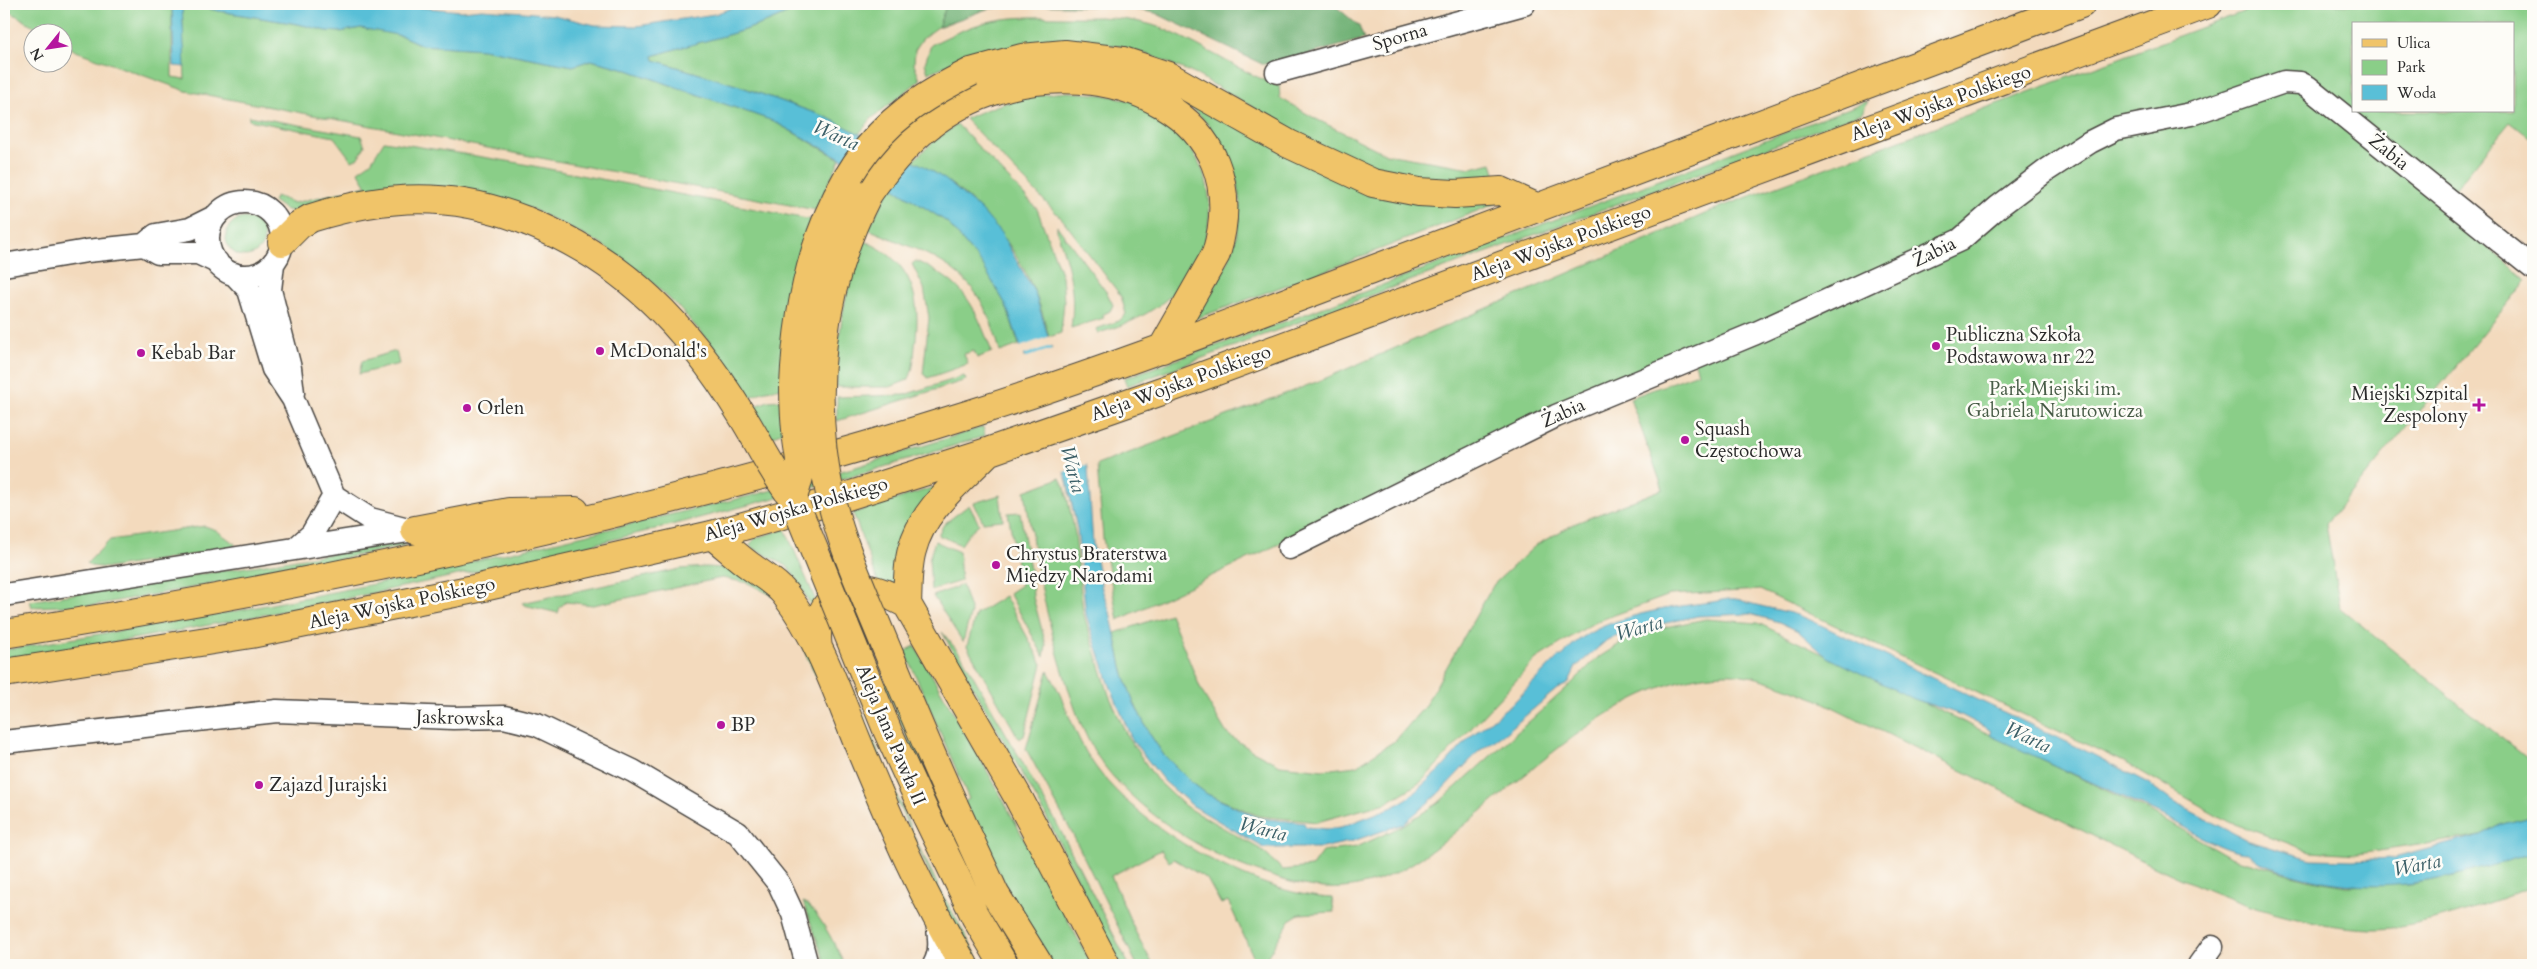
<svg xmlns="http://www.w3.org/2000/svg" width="2537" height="969" font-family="Cardo,serif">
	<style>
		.green { fill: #8ace88; stroke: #5a7c5a; fill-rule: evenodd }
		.forest { fill: #6fb174; stroke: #4d6e50 }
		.water { fill: #59bfd7; stroke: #427581 }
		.pier { fill: #f3dabd }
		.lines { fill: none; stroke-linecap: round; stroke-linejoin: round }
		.street-casing { stroke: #494541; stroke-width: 25 }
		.primary-casing { stroke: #494541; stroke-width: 30 }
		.street { stroke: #fff; stroke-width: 22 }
		.primary { stroke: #f0c469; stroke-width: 28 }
		.primary-bridge-casing { stroke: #494541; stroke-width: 30; stroke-linecap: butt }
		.primary-bridge { stroke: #f0c469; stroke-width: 28 }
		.poi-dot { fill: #b5179e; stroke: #fdfcf7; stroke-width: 2 }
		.labels { text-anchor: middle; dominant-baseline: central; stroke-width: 5; stroke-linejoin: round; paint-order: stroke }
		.street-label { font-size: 19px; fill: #2b2b2b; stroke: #fdfcf7 }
		.poi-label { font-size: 19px; fill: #2b2b2b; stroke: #fdfcf7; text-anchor: start }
		.park-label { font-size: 19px; fill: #485c47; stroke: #fdfcf7 }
		.water-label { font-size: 20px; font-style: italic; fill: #3b5f67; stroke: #fdfcf7 }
	</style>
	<rect width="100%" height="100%" fill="#fdfcf7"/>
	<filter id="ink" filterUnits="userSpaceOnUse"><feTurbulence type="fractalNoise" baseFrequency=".02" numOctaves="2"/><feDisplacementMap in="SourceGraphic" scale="10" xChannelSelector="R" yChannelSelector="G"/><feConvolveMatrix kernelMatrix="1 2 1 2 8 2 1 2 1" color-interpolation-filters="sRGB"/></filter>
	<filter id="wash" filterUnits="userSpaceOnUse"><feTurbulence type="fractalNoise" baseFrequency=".0096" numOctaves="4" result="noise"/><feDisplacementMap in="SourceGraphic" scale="20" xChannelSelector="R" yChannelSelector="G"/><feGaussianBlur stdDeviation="1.12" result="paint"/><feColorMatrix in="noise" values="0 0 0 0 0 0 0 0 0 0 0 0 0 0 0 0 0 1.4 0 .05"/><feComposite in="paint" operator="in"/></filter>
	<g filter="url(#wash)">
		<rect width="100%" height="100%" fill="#f3dabd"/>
		<!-- green -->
		<path class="green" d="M4 4H172V77L185 79 182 4H192L218 11 298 24 327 31 340 32 361 28 375 30 402 36 421 45 483 49 573 66 591 60 622 68 773 121 840 159 816 210 186 91 76 51 63 44 62 32H43L4 8Z
			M805 4H947L938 27 923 38 915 50 914 64 920 80 871 119 859 134 826 117 736 85 654 60 653 56C707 38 755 33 805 4Z
			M2264 4H2533V140L2510 122 2454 190 2442 209 2527 280 2326 524 2340 608 2533 763V816L2500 825 2481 835 2459 839 2358 854 2310 851 2229 822 2126 763 1760 590 1670 595 1595 622 1536 659 1421 782 1386 803 1317 822 1259 816 1207 794 1191 782 1163 754 1149 733 1133 701 1123 671 1115 633 1170 614 1202 692 1227 734 1251 750 1280 765 1323 770 1356 766 1396 740 1424 707 1494 584 1536 545 1576 523 1663 489 1630 398 1698 373 1691 350 1118 620 1103 538 1097 465 1319 381 1721 207ZM2353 24H2513V111H2353Z
			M1100 17C1123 19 1147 21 1168 31 1206 47 1240 72 1279 86L1280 98 1316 119 1386 154 1471 168 1492 163 1498 181 1428 184 1367 168 1307 139 1197 75 1152 56 1119 46 1083 41 1054 42 982 56 980 52 928 73 925 63 931 45C952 34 979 22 1003 19 1035 15 1068 18 1100 17Z
			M1068 92C1095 94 1125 95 1149 109 1169 121 1182 136 1194 154 1207 174 1211 196 1209 219 1203 282 1155 318 1098 333L1096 329 1119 321 1126 314 1121 296 1063 220 965 119C997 103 1032 94 1068 92Z
			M1178 96 1335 177 1505 200 1335 267 1184 323C1199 309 1209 296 1219 278 1259 209 1239 144 1178 96Z
			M1868 101 1862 113 1127 386 1124 378 1295 318Z
			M249 116 361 136 365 146 358 158 352 161 334 137 249 120Z
			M957 124 1037 209 1062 276 1064 302 1061 333 1049 337C1045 323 1041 307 1035 293 1012 237 968 187 913 161L934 141Z
			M384 141 513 162 812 220 803 251 781 388 762 392 748 398 708 340 678 307 640 271 599 243 530 208 294 212 284 209 273 201 276 196 294 203 367 186 358 171 371 162Z
			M891 186 947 222 982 264 1006 305 1019 345 1000 352C980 268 941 260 868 229Z
			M226 237a19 19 0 1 1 38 0a19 19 0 1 1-38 0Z
			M1057 226 1107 293 1113 305 1110 311 1102 315 1104 318 1071 328C1076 290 1069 267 1057 231Z
			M864 241C912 260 922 298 915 346 914 356 914 371 908 380L890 387H837C836 339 845 286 864 241Z
			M916 261C967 285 973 303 992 352L977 358 974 351 964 354 968 364 928 378 923 374 929 318 924 288 912 264Z
			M396 351 399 364 359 374 362 361Z
			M964 376 966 380 837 421V397L904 395Z
			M781 400 783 432 771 437 754 407 768 401Z
			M983 427 985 436C665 538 335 606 4 661V650L226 613 389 581 758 494 856 467Z
			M1060 478 1065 488 1075 533 1083 612 1109 695 1127 736 1156 779 1185 806 1260 849 1283 870 1311 867 1322 852 1357 847 1400 827 1437 804 1570 685 1596 659 1623 642 1660 628 1706 619 1758 623 2153 813 2230 857 2306 879 2346 886 2410 884 2449 877 2533 853V887C2489 903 2419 930 2372 929 2257 925 2159 868 2059 819 1977 778 1896 738 1814 698 1786 688 1753 672 1723 674 1627 678 1544 761 1473 818 1443 842 1413 868 1376 881 1329 897 1293 884 1248 868 1194 848 1130 805 1098 757 1083 734 1074 707 1066 681 1046 619 1034 555 1025 491Z
			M941 485 899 585 878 582 853 513Z
			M1000 495 1003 520 983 522 974 503Z
			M969 505 979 524 970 532 961 545 938 535 944 524Z
			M1020 512 1032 581 1033 597 1046 645 1044 657 1009 593 1021 585 1008 513Z
			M205 526 216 530 235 544V548L109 568 90 566 87 563 110 540Z
			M785 529 819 608 813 609 794 575 787 566 751 547 750 544 756 538Z
			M935 541 959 552 961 581 931 590 929 559Z
			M405 542 404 546 246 578 94 605 32 607 30 601Z
			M705 567C722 568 739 568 755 575 791 591 804 642 818 675L816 676 787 614 775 597 748 583 722 578 593 605 566 602 560 607 558 613 524 605 522 603 680 569Z
			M962 585 971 612 963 642 933 596Z
			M1005 596 1042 664 1024 736 1019 739 967 646 976 614Z
			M942 632 962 656 1055 820 1129 965H1121L1044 812Z
			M915 646 994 783 1092 965H1050L1021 916 964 802 969 799 905 651Z
			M1048 671C1066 701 1073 735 1093 763 1136 827 1255 895 1332 898L1334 912 1299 914 1291 919 1262 965H1257L1228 901 1221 904 1207 879 1174 859 1169 862 1161 850 1111 876 1135 931 1153 965H1137L1071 831 1026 749Z
			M889 681 1024 965H1018L978 897 884 684Z
			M849 683 917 843 944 897 982 965H976L955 929 844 686Z
			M803 902C818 909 837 949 845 965H826Z"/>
		<!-- forest -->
		<path class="forest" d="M947 4H1333L1359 26 1364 39 1277 63 1262 64 1155 13 1122 7 1018 5 987 9 938 27Z"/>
		<!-- water -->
		<path class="water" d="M172 4H182L185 67 174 66Z
			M192 4H380L462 11 482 9 524 12 554 15 595 25 637 26 715 14 742 4H805C754 33 708 38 653 56L654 60 736 85 826 117 924 166 946 180 981 210 1001 233 1035 293 1088 468 1093 545 1102 589 1110 612 1123 671 1133 701 1149 733 1163 754 1191 782 1207 794 1259 818 1304 823 1306 827 1327 829 1341 827 1393 807 1408 798 1445 765 1471 736 1515 701 1558 657H1562C1588 618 1669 607 1712 602 1719 601 1728 598 1735 599 1740 599 1745 602 1749 603 1770 609 1789 611 1808 619L2090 753 2148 783 2173 802 2249 841 2311 859 2353 860 2394 858 2481 835 2500 825 2533 816V853C2446 880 2380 900 2289 873 2274 868 2259 866 2249 853 2220 853 2185 826 2158 813 2103 787 2046 762 1991 736L1990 730 1961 715 1914 699 1827 657 1798 631 1779 622 1750 614 1698 616 1634 630 1607 640 1576 667 1568 684 1557 689 1504 734 1479 751 1437 795 1403 824 1353 841 1322 848H1264L1193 806 1164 781 1132 740 1109 683 1086 615 1077 529 1067 481 1006 305 982 264 947 222 891 186 773 121 622 68 591 60 573 66 483 49 422 45 402 36 361 28 340 32 327 31 298 24 218 11Z"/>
		<!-- pier -->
		<path class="pier" d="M1051 336 1054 345 1020 356 1017 348Z
			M1055 348 1089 464 1061 473 1021 359Z"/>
	</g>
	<g filter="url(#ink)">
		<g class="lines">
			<!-- street casing -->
			<g class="street-casing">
				<path id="street" d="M1277 72 1524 4
					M208 239a37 37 0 1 1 74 0a37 37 0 1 1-74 0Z
					M144 245 156 235 190 229 216 216
					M273 264 270 290 290 368 293 393
					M4 265 87 251 144 245 158 253H198L217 262
					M234 274 249 290 273 369 293 399 334 496 370 519 404 528
					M1289 548 1556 416 1756 333 1960 240 1998 207 2047 170 2090 142 2116 129 2191 114 2284 82 2300 83 2308 87 2533 268
					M295 549 312 534 334 496
					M4 595 415 530
					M4 742 277 711 453 718 504 717 537 725 633 771 738 833 779 884 793 914 807 965
					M934 965C942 951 939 936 937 921
					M2199 965 2212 947"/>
			</g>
			<!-- primary casing -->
			<g class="primary-casing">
				<path id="primary" d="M971 72 1022 58 1065 54 1123 61 1168 76 1289 144 1373 183 1419 192 1455 194 1501 191 1538 208
					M868 194C901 147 934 112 990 92 1104 51 1259 111 1216 254L1162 349
					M282 242 299 225 311 218C387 194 452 191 527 221
					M415 530 509 512 575 511
					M712 535C725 545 737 557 750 566 762 575 776 582 785 594 821 640 839 698 861 751 891 823 923 898 964 965
					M907 604 1018 797 1106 965
					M907 604C908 586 907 567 912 550 922 510 959 482 987 453
					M4 634C331 583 657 513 973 413 1109 370 1241 319 1374 269 1610 182 1845 91 2081 4
					M818 648C812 616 834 581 870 589 883 591 895 598 907 604
					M4 673 251 634 479 588 712 535 835 500 990 451 1176 386 2208 4
					M953 803 995 894 1039 965
					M926 815 975 916 1004 965"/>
			</g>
			<!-- street -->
			<use href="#street" class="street"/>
			<!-- primary -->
			<use href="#primary" class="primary"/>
			<!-- primary-bridge casing -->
			<g class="primary-bridge-casing">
				<path id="primary-bridge" d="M868 194C820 287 808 397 831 499 841 542 859 582 876 623 901 683 926 744 953 803
					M527 221C624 260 687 326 741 414 759 442 772 472 793 498L888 732 926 815
					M793 498C795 489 800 479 800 469 801 460 798 449 797 439 795 422 794 404 794 386 798 288 824 174 906 111 926 95 949 83 971 72"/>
			</g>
			<!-- primary-bridge -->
			<use href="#primary-bridge" class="primary-bridge"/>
		</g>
	</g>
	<!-- markers -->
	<g class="poi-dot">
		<circle cx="1936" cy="346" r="5"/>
		<circle cx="600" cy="351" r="5"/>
		<circle cx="141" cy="353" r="5"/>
		<path d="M2476.5 397.5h5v5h5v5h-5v5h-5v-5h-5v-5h5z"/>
		<circle cx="467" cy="408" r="5"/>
		<circle cx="1685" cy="440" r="5"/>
		<circle cx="996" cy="565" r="5"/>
		<circle cx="721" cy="725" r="5"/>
		<circle cx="259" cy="785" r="5"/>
	</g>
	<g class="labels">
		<!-- street labels -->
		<g class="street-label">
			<text transform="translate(1400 37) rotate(-16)">Sporna</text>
			<text transform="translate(1941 103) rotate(-20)">Aleja Wojska Polskiego</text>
			<text transform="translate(2389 152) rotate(39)">Żabia</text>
			<text transform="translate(1561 243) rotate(-20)">Aleja Wojska Polskiego</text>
			<text transform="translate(1934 252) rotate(-26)">Żabia</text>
			<text transform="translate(1181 383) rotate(-20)">Aleja Wojska Polskiego</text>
			<text transform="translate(1563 413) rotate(-24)">Żabia</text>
			<text transform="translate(796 509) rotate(-16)">Aleja Wojska Polskiego</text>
			<text transform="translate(402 603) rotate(-12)">Aleja Wojska Polskiego</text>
			<text transform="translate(460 718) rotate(2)">Jaskrowska</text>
			<text transform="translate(891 735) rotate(67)">Aleja Jana Pawła II</text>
		</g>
		<!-- poi labels -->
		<g class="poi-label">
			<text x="1946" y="335">Publiczna Szkoła<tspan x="1946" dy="22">Podstawowa nr 22</tspan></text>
			<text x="610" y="351">McDonald's</text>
			<text x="151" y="353">Kebab Bar</text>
			<text x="2468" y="394" text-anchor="end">Miejski Szpital<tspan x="2468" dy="22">Zespolony</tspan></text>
			<text x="477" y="408">Orlen</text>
			<text x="1695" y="429">Squash<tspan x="1695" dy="22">Częstochowa</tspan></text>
			<text x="1006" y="554">Chrystus Braterstwa<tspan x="1006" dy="22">Między Narodami</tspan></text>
			<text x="731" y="725">BP</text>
			<text x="269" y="785">Zajazd Jurajski</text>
		</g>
		<!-- park labels -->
		<g class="park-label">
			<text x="2055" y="389">Park Miejski im.<tspan x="2055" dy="22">Gabriela Narutowicza</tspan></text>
		</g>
		<!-- water labels -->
		<g class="water-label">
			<text transform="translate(836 135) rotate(24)">Warta</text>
			<text transform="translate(1073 469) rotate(75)">Warta</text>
			<text transform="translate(1639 628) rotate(-16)">Warta</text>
			<text transform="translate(2028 737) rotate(25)">Warta</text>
			<text transform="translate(1263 829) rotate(14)">Warta</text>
			<text transform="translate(2417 865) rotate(-11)">Warta</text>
		</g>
	</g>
	<!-- margin -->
	<rect width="2537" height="969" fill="none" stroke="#fdfcf7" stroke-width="20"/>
	<!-- legend -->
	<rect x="2352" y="22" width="162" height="90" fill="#fdfcf7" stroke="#a9a8a5"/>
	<rect x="2362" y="39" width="25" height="8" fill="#f0c469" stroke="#a9a8a5"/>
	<text x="2397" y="48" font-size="15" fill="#2b2b2b">Ulica</text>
	<rect x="2362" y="60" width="25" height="15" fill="#8ace88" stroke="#a9a8a5"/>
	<text x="2397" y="72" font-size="15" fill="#2b2b2b">Park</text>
	<rect x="2362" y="85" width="25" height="15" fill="#59bfd7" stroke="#a9a8a5"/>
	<text x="2397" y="98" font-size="15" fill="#2b2b2b">Woda</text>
	<!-- north arrow -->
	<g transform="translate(48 48) rotate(240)"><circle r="24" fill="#fdfcf7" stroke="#a9a8a5"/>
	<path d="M0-4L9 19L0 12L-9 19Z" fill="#b5179e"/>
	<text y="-8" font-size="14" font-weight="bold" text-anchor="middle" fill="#2b2b2b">N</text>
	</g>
</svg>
